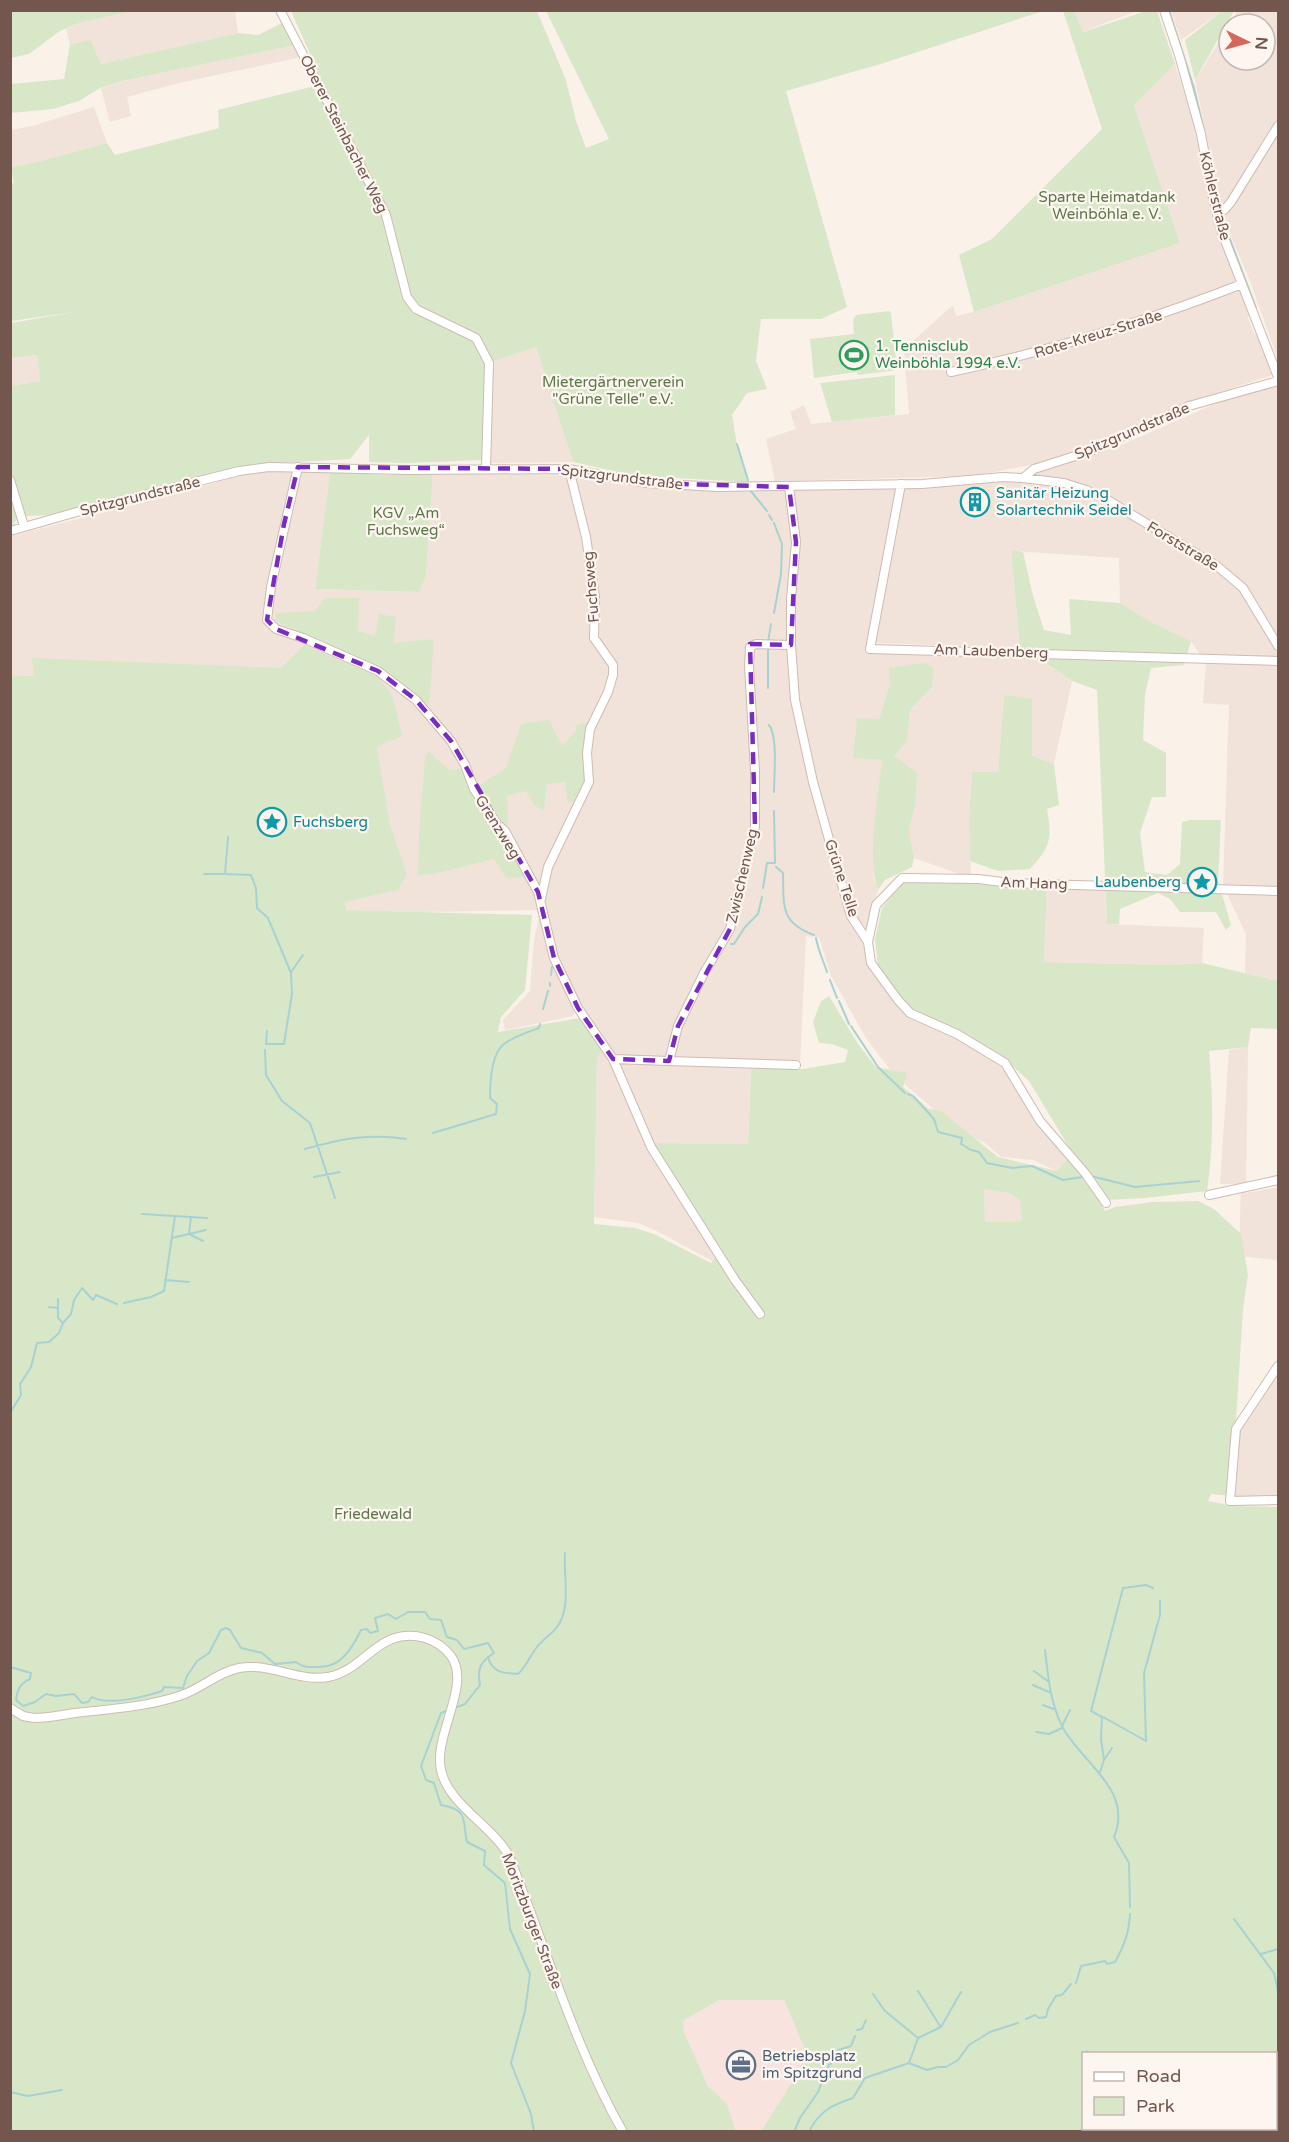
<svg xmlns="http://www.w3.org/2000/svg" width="1289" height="2142" font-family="'Varela Round',sans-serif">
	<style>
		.residential { fill: #f1e3d9 }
		.commercial { fill: #f9e3de }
		.green { fill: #d9e7c9; fill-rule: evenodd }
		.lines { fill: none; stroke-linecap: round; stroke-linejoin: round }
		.stream { stroke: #a7d2d3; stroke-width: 2 }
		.minor-casing { stroke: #cebbb3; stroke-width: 10 }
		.minor { stroke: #fff; stroke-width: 8 }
		.marked { fill: none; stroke: #7b2cbf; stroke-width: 4.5; stroke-dasharray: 12 8; stroke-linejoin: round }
		.labels { text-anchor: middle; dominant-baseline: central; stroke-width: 4.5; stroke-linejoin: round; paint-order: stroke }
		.street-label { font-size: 15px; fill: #73574f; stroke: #fdf6f0 }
		.park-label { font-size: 15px; fill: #5d7749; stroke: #fdf6f0 }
		.leisure-label { font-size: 15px; fill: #27864d; stroke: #fdf6f0; text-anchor: start }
		.culture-label { font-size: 15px; fill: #0d838f; stroke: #fdf6f0; text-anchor: start }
		.service-label { font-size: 15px; fill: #4e5e75; stroke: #fdf6f0; text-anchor: start }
	</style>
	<rect width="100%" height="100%" fill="#faf1e9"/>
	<!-- residential -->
	<path class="residential" d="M235 10 238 33 101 64 91 40 70 44 66 29 82 22 135 11Z
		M1074 11H1137L1082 32Z
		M1171 11H1222L1181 40Z
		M1237 11H1278V360L1250 281 1224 219 1195 80 1229 26V60H1265V24H1230Z
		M296 45 302 57 183 82 127 97 131 116 110 122 101 88 124 81Z
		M1175 64 1193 121 1213 219 1249 312 1248 318 1253 331 1259 339 1273 375 1186 403 1114 437 1046 462 973 476 775 481 766 439 796 429 790 412 804 405 811 424 909 414 904 349 953 305 956 316 974 312 1180 243 1134 105Z
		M94 107 107 143 33 163 11 167V130L32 126Z
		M536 347 573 462 489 463 491 361Z
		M37 355 40 381 11 386V358Z
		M1278 386V981L1245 973 1246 934 1223 886 1229 705 1203 703 1206 664 1191 641 1153 623 1120 603 1119 558 1011 551 1020 648 875 643 904 489 988 481 1029 483 1035 472 1126 443 1217 403Z
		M269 471 330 472 315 589 345 590 419 592 426 576 433 473 577 475 622 485 722 491 893 488 896 490 867 653 1040 659 1072 681 1054 764 1032 756 1004 695 998 772 972 773 969 819 971 878 914 858 909 829 915 806 893 756 907 741 910 710 932 687 890 684 879 719H857L853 758 882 760 873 845 874 879 878 890 868 921 865 944 869 967 896 1002 982 1052 1003 1068 1048 1137 1068 1158 1057 1171 1033 1160 1001 1157 985 1143 958 1130 895 1076 866 1038 831 976 819 937 806 936 800 1064 751 1060 748 1144 647 1143 717 1254 712 1261 657 1231 638 1223 594 1217 597 1059 580 1006 575 1010 573 1016 505 1030 503 1020 530 991 534 940 539 916 536 910 415 912 348 910 345 902 398 890 407 874 390 824 377 747 33 658 35 676 11 675V536L165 497 238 476Z
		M1047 888 1105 889 1107 924 1204 928 1202 963 1169 965 1044 962Z
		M1248 1047 1246 1193 1278 1187V1260L1239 1256 1241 1184H1220L1229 1050Z
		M984 1189 1009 1193 1021 1200 1022 1221 985 1222Z
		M1278 1366V1497L1233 1496 1237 1433Z"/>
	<!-- commercial -->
	<path class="commercial" d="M719 2000H784L808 2057 761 2131H736L727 2104 708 2086 684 2032 683 2021Z"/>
	<!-- green -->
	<path class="green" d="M11 10H135V11L82 22 60 31 29 54 11 58Z
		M291 11H537L566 80 576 121 586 148 609 139 546 11H1043L884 63 786 91 847 307 821 319H761L756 361 767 389 747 393 732 415 737 445 749 482 636 476 573 462 536 347 487 363 483 460 407 463 369 462V435L350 459 262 464 238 468 51 515 25 516 17 519 11 527V386L40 381 37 355 11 358V323L75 312 11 321 10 184 14 183 11 167 33 163 107 143 115 155 219 128 218 110 315 86 323 83Z
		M1063 11H1074L1083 32 1146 11H1157L1175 64 1134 105 1180 243 974 312 959 255 992 239 1102 129Z
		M1222 11H1234L1195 80 1185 40Z
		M284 22 296 45 123 81 100 88 79 101 53 109 11 113V84L64 79 70 44 91 40 101 64 238 33 258 35Z
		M889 311 891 313 897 370 858 375 857 372 814 378 810 339 854 334 853 320 856 315Z
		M895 375V415L832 422 820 383Z
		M330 472 385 475 433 473 426 576 419 592 315 589Z
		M1011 550 1023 552 1033 596 1044 630 1071 635 1069 599 1120 603 1153 623 1191 641 1184 665 1151 668 1145 694 1143 740 1166 753V797H1152L1140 833 1145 872 1167 875 1180 864 1182 822 1190 820H1221L1218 881 1231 925 1226 930 1216 912H1180L1170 899 1158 893 1120 909 1119 924H1107L1097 690 1072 681 1040 659H1021Z
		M325 598H359L358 631 375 636 379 614 396 617 394 643 434 639 429 705 362 659 276 621 275 613 315 611Z
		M304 645 379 677 393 697 402 736 377 747 390 824 407 874 398 890 345 902 347 910 532 915 525 990 501 1017 498 1032 580 1018 602 1048 597 1059 594 1224 635 1228 654 1234 711 1263 719 1251 652 1143 748 1144 751 1068 803 1069 845 1062 848 1050 832 1044 819 1043 813 1022 821 1001 829 996 858 1044 876 1067 907 1073 903 1087 929 1109 940 1110 998 1157 1057 1171 1068 1158 1096 1195 1105 1211 1115 1207 1152 1202 1198 1201 1214 1209 1241 1234 1248 1275 1243 1309 1236 1420 1241 1434 1233 1496 1211 1494 1208 1501 1234 1506 1278 1507V2131H761L808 2057 784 2000H719L683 2021 684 2032 708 2086 727 2104 736 2131 11 2132 10 675 34 676 32 658 281 668ZM984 1189 1009 1193 1020 1200 1022 1221 985 1222ZM1084 2054H1276V2128H1084Z
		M924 663 934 668 932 687 910 710 907 741 894 756 917 773 915 806 909 829 914 858 912 867 885 880 878 890C866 856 878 797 882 760L853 758 857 718 879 719 890 684 889 668Z
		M1004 695 1032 699V756L1054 764 1059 805 1047 809C1052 839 1051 846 1030 869L998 871 970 861 969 819 972 772H998Z
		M549 720 562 746 575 732 577 725 588 722 585 781 576 802 568 803 565 782 547 784 544 811 534 805 526 791 507 796 508 825 505 831 474 789 506 768 521 724Z
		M429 752 450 771 461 768 525 877 506 878 494 859 434 874 418 875 419 834 425 756Z
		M903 881 973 883 1047 888 1044 962 1169 965 1202 963 1278 981V1029L1251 1028 1248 1047 1209 1051C1213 1097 1214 1145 1207 1191L1145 1198 1106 1200 1075 1157 1029 1081 999 1054 913 1010 900 998 878 966 875 939 882 908Z"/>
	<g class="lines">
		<!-- stream -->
		<path class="stream" d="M1169 10 1194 88 1204 130
			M1222 218 1256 308
			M737 444 748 480
			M750 490 767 511
			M769 515 772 520
			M774 523 782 544 781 574 774 613
			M768 642 771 624
			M768 688V646
			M769 725C778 736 774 776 774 792
			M228 837 225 874 251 875 256 888 257 908 268 918 291 973 292 994 284 1044H266L267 1031
			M776 867 783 873C784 905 779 922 814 935
			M204 874H225
			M763 888 767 863H775L774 811
			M816 938C818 950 823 960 827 972
			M731 944H734L745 927 758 914 762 897
			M291 972 303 955
			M551 975 552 967
			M830 980 837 998
			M550 986V983
			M839 1001 849 1024
			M543 1009 548 991
			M851 1026 878 1067 905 1093
			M265 1050 266 1075 282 1101 310 1123 335 1198
			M908 1094 913 1096 934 1119 938 1132 962 1138 961 1144 971 1150 979 1152 987 1163 1012 1168 1032 1166 1063 1180 1083 1177
			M433 1133 496 1114 497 1104 490 1098C490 1083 491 1054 504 1044 513 1037 528 1032 539 1028L540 1024
			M305 1149C340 1139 370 1133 406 1139
			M1091 1176 1135 1187 1199 1181
			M314 1177 340 1172
			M142 1214 207 1218
			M191 1217 189 1234 203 1241
			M172 1238 206 1230
			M165 1280 189 1282
			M58 1299V1318L63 1323
			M124 1303 151 1297 164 1291 175 1216
			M49 1307 58 1308
			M10 1413 21 1395 20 1384 31 1367 37 1343 49 1342 59 1333 63 1323 71 1314 74 1300 82 1288 93 1300 96 1295 117 1304
			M1045 1650C1048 1675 1050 1702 1062 1726 1080 1762 1134 1789 1114 1837
			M488 1657C492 1673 504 1673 518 1674 526 1667 530 1656 537 1647 543 1639 552 1634 557 1627 572 1607 563 1575 565 1553
			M10 1667 31 1673 30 1679C20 1683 17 1690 16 1700L23 1706 35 1702 46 1694 56 1696 74 1694 82 1703 88 1702 92 1697C108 1706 144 1697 162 1691L164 1687 183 1688 187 1676 197 1661 209 1653 221 1630 226 1628 230 1630 241 1648 262 1653 275 1664 296 1662C304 1668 308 1667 318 1667 340 1668 352 1649 361 1630L367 1629 370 1633 378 1631 375 1618 388 1614 396 1619 408 1612H425L430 1619 441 1620 447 1637 457 1640 464 1649 488 1643 494 1653C480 1662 477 1668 480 1685L465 1704 455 1708
			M1034 1671 1049 1682
			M1033 1685 1051 1693
			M1043 1705 1056 1710
			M449 1710 441 1713 421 1766 426 1780 434 1783 441 1805C469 1810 462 1819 467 1842L485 1851 484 1865 505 1883 510 1929 530 1974 525 2011 511 2063 531 2114 534 2132
			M1103 1717 1146 1741 1144 1673 1160 1615V1601
			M1062 1726 1070 1710
			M1036 1732 1049 1734 1062 1728
			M1104 1760 1101 1739 1102 1717 1091 1711 1123 1588 1146 1585 1153 1588
			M1100 1772 1104 1760 1112 1748
			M1114 1837 1129 1863 1130 1907
			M1234 1919 1274 1973 1278 1991
			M1261 1954 1278 1949
			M1076 1983 1081 1966 1105 1961 1107 1964 1115 1962C1124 1946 1129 1933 1130 1914
			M918 1991 940 2026
			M873 1994 885 2011 918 2038
			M10 2010V2015
			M1026 2019 1035 2015 1039 2018 1046 2017 1048 2009 1056 1996 1062 1995 1071 1984
			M857 2030 862 2029 866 2020
			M1087 2051 1091 2054
			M909 2063 918 2038 941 2027 961 1992
			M1276 2078 1278 2061
			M10 2092 28 2096 62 2090
			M1276 2112 1278 2110
			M1095 2128 1096 2132
			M1128 2128V2132
			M1234 2128 1241 2132
			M794 2132 800 2118 818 2092 829 2065 836 2059 838 2050 851 2046 855 2036
			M809 2132C819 2111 832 2105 853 2098L865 2078 909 2063 927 2070 938 2067H946L958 2060 969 2045 990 2032 1018 2023
			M1267 2132V2128"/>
		<!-- minor casing -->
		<g class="minor-casing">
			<path id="minor" d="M280 10 386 215 407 297 416 309 476 338 489 363 486 469
				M1164 10 1179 55 1201 134 1212 193 1221 230 1278 377
				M1217 214 1225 209 1231 202 1278 126
				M951 372C1051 351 1147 321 1242 284
				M298 467 271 587 267 620 276 629 303 638 378 671 416 700 451 741 465 765 474 789 496 823 505 831 538 892 554 958 578 1008 613 1059 651 1147 735 1280 760 1314
				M1023 478 1034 469 1091 451 1189 406 1278 381
				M10 480 24 526
				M901 484 870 649 1278 661
				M789 487 796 542 791 599V645L795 700 813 782 832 850 851 916 868 942 871 963 898 1000 910 1013 957 1034 1005 1063 1040 1121 1085 1173 1106 1203
				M10 531 84 510 239 471 269 467 407 470 569 469 647 483 718 487 922 484 1003 477 1023 478 1064 483 1086 490 1106 499 1217 566 1243 588 1278 646
				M541 899 548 867 589 782 587 753 590 729 608 692 613 675V665L594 638 595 597 586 537 569 469
				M868 942 876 905 902 878 979 879 1009 883 1278 891
				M613 1059 669 1061 678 1026 704 973 730 929 755 826V771L749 666 750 647 756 644 791 645
				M669 1061 796 1065
				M1209 1195 1278 1180
				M1278 1366 1236 1429 1230 1501 1278 1500
				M10 1708 23 1716 34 1718C48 1718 61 1715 75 1713 111 1709 147 1707 182 1695 202 1688 218 1672 239 1668 269 1662 298 1682 328 1677 366 1670 379 1625 425 1638 435 1641 444 1647 451 1656 472 1685 433 1735 441 1770 448 1804 491 1825 508 1854 546 1946 573 2044 623 2132"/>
		</g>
		<!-- minor -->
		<use href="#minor" class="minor"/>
	</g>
	<!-- marked area -->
	<path class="marked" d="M298 467 569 469 647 483 789 487 796 542 791 645 750 644 755 826 730 929 678 1026 669 1061 613 1059 578 1008 554 958 538 892 451 741 416 700 378 671 276 629 267 620 284 524Z"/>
	<!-- icons -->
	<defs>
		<g id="stadium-ring" transform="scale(1.5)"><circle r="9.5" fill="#fdf6f0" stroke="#2e9e5b" stroke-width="1.5"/><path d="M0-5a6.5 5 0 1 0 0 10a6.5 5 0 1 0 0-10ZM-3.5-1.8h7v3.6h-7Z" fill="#2e9e5b"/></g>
		<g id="building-ring" transform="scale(1.5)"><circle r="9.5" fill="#fdf6f0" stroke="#0f9aa8" stroke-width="1.5"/><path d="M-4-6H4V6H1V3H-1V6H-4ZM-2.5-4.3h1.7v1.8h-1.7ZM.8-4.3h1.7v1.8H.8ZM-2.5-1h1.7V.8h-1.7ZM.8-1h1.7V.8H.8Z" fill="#0f9aa8"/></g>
		<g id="sight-ring" transform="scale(1.5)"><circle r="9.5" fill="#fdf6f0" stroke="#0f9aa8" stroke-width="1.5"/><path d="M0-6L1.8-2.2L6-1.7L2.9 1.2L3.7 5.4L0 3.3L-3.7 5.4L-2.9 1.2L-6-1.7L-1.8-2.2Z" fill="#0f9aa8"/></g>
		<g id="office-ring" transform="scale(1.5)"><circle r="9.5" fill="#fdf6f0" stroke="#5c6f8a" stroke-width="1.5"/><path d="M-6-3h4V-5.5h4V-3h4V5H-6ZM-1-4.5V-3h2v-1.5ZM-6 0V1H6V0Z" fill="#5c6f8a"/></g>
	</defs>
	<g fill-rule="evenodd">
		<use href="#stadium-ring" x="854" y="355"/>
		<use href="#building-ring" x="975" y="502"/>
		<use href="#sight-ring" x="272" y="822"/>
		<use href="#sight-ring" x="1202" y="882"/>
		<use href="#office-ring" x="741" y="2065"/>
	</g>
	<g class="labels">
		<!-- street labels -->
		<g class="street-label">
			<text transform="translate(344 134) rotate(63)">Oberer Steinbacher Weg</text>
			<text transform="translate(1215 196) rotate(76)">Köhlerstraße</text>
			<text transform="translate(1098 334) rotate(-17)">Rote-Kreuz-Straße</text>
			<text transform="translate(1132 431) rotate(-23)">Spitzgrundstraße</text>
			<text transform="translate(622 477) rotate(7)">Spitzgrundstraße</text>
			<text transform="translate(140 496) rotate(-14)">Spitzgrundstraße</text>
			<text transform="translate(1183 546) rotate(31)">Forststraße</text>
			<text transform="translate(591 587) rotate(-95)">Fuchsweg</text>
			<text transform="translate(991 651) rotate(2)">Am Laubenberg</text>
			<text transform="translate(498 827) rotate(58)">Grenzweg</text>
			<text transform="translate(742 876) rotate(-77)">Zwischenweg</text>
			<text transform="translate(842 878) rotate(72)">Grüne Telle</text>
			<text transform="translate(1034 883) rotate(2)">Am Hang</text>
			<text transform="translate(532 1921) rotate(69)">Moritzburger Straße</text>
		</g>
		<!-- park labels -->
		<g class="park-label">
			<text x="1107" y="197">Sparte Heimatdank<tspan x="1107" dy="17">Weinböhla e. V.</tspan></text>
			<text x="613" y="382">Mietergärtnerverein<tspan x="613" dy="17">"Grüne Telle" e.V.</tspan></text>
			<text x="406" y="513">KGV „Am<tspan x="406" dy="17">Fuchsweg“</tspan></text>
			<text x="373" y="1514">Friedewald</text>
		</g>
		<!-- leisure labels -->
		<g class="leisure-label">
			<text x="875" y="346">1. Tennisclub<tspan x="875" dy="17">Weinböhla 1994 e.V.</tspan></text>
		</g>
		<!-- culture labels -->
		<g class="culture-label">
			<text x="996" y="493">Sanitär Heizung<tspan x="996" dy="17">Solartechnik Seidel</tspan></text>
			<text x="293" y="822">Fuchsberg</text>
			<text x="1181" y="882" text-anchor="end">Laubenberg</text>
		</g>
		<!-- service labels -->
		<g class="service-label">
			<text x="762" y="2056">Betriebsplatz<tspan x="762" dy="17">im Spitzgrund</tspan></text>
		</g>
	</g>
	<!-- border -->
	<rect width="1289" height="2142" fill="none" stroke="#73574f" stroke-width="24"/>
	<!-- legend -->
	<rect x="1082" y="2052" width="195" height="78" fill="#fdf6f0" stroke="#c6b6b0" stroke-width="1.5"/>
	<rect x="1094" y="2072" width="30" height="9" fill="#ffffff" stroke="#c6b6b0" stroke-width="1.5"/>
	<text x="1136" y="2082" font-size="18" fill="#73574f">Road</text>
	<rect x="1094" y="2097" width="30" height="18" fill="#d9e7c9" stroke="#c6b6b0" stroke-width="1.5"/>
	<text x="1136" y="2112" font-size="18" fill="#73574f">Park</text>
	<!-- north arrow -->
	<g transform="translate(1247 42) rotate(95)"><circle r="28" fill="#fdf6f0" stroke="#c6b6b0" stroke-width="1.5"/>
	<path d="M0-4.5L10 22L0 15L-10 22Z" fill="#d7665c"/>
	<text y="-9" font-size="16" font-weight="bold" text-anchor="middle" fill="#73574f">N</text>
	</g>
</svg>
